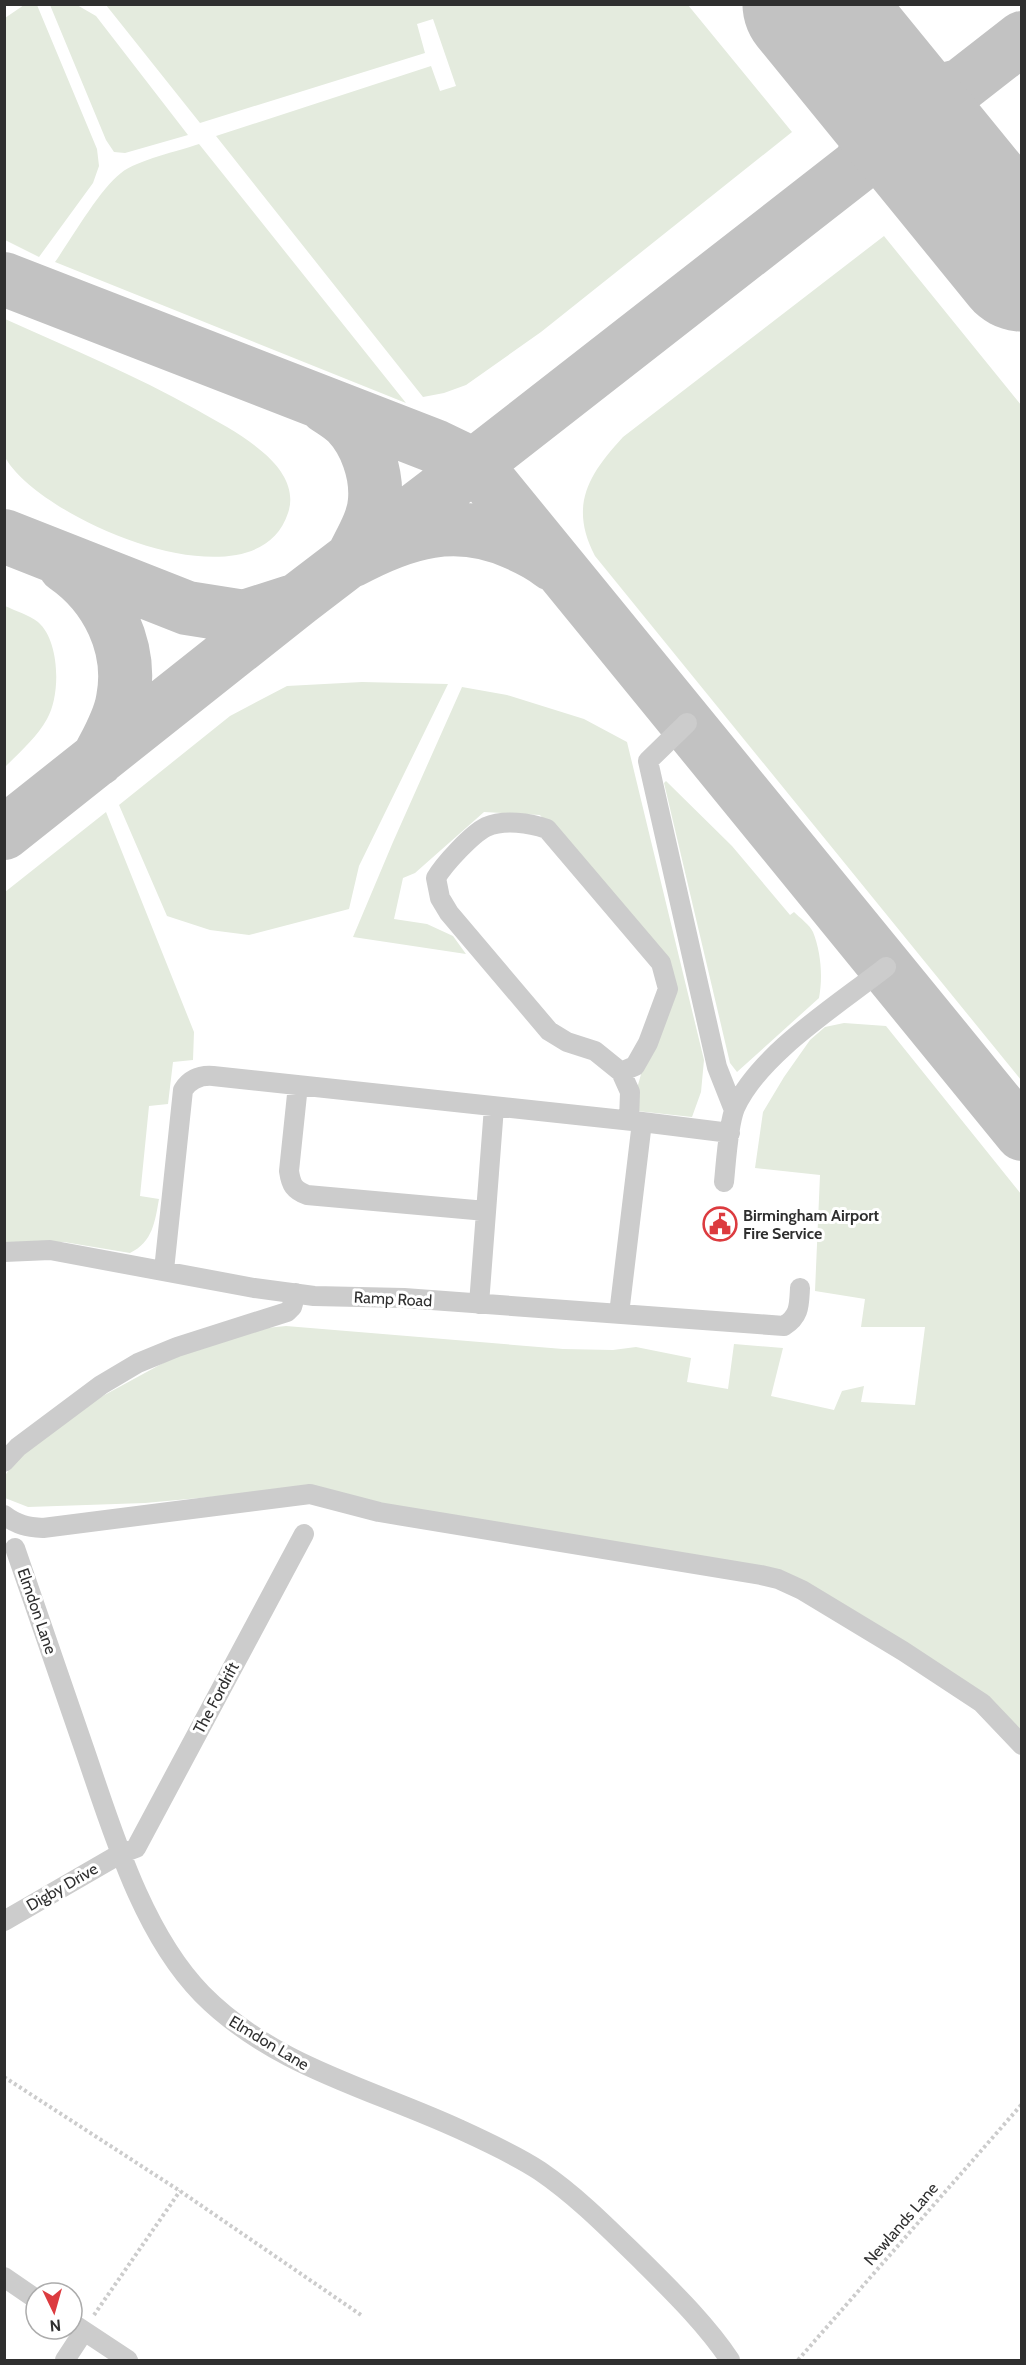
<svg xmlns="http://www.w3.org/2000/svg" width="1026" height="2365" font-family="Cabin,sans-serif">
	<style>
		.green { fill: #e4ebde }
		.lines { fill: none; stroke-linecap: round; stroke-linejoin: round }
		.taxiway { stroke: #c2c2c2; stroke-width: 54 }
		.runway { stroke: #c2c2c2; stroke-width: 135 }
		.path { stroke: #ccc; stroke-width: 4; stroke-dasharray: 3 3; stroke-linecap: butt }
		.minor { stroke: #ccc; stroke-width: 20 }
		.labels { text-anchor: middle; dominant-baseline: central; stroke-width: 6; stroke-linejoin: round; paint-order: stroke }
		.poi-label { font-size: 16px; font-weight: bold; fill: #2f2f2f; stroke: #fff; text-anchor: start }
		.street-label { font-size: 16px; fill: #2f2f2f; stroke: #fff }
	</style>
	<rect width="100%" height="100%" fill="#fff"/>
	<!-- green -->
	<path class="green" d="M24 5H37L97 149 99 166 93 183 39 257 5 240V18Z
		M50 5H77L96 16 188 135 125 153 114 152 106 140Z
		M106 5H688L792 132 541 332 466 385 444 393 423 397 216 136 431 66 440 91 456 86 433 19 417 24 425 53 200 123Z
		M199 144 406 403 55 262C72 238 99 190 121 173 137 160 179 151 199 144Z
		M884 236 1021 405V1080L595 556C569 506 588 475 623 437Z
		M5 319C69 348 135 375 197 410 220 423 245 436 265 454 282 469 296 490 288 513 256 612 43 521 6 459 1 451 4 338 5 319Z
		M5 606C16 611 29 615 38 622 60 641 61 695 47 719 37 737 20 752 5 767Z
		M362 682 448 684 359 866 349 909 249 935 210 930 167 916 119 805 230 716 287 686Z
		M462 687 507 695 584 719 627 742 704 1060 701 1092 692 1117 637 1111 638 1085 648 1049 663 961 540 815 484 812 415 873 403 878 394 919 427 924 453 936 466 954 353 937 393 842Z
		M666 781 732 846 790 915 794 912C800 918 810 925 813 932 821 952 823 977 819 998L737 1072 730 1063 664 783Z
		M106 812 194 1032 193 1060 173 1062 168 1104 149 1106 140 1196 159 1199C155 1221 153 1242 130 1253L64 1242H5V892Z
		M844 1023 886 1026 1021 1194V1742L777 1571 426 1518 309 1488 145 1503 28 1507 5 1498 4 1477 20 1454 99 1398 176 1356 237 1331 286 1326 563 1349 613 1350 636 1347 691 1358 687 1382 728 1389 734 1344 783 1348 771 1396 834 1410 842 1391 864 1386 861 1402 915 1405 925 1327H861L865 1299 815 1291 820 1175 755 1168 763 1112 784 1077 810 1040 825 1027Z"/>
	<g class="lines">
		<!-- taxiway -->
		<path class="taxiway" d="M860 163C908 147 916 154 955 183 947 161 937 135 944 111 947 103 954 94 959 86
			M860 163 875 137 877 110 875 84C906 96 927 95 959 86
			M4 279 437 447 462 459 485 476 1022 1134
			M325 406C332 411 341 416 348 423 366 442 377 473 375 500 374 521 360 542 351 561 405 532 456 516 515 543 529 549 540 554 552 564
			M4 536 187 608 244 617 291 602
			M65 566C107 595 133 647 123 699 120 720 107 741 98 759
			M4 833 299 599 473 466 1022 38"/>
		<!-- runway -->
		<path class="runway" d="M810 4 1022 264"/>
		<!-- path -->
		<path class="path" d="M4 2077 180 2191 361 2315
			M94 2315 180 2191
			M798 2360 1022 2104"/>
		<!-- minor -->
		<path class="minor" d="M687 723 648 761 717 1067 734 1110
			M621 1072 635 1066 648 1043 668 989 661 963 547 829C530 823 504 819 486 827 472 834 444 864 436 878L440 898 449 913 549 1031 567 1042 595 1051 621 1072 630 1092 629 1121
			M298 1085 289 1171C291 1185 294 1190 307 1195L486 1211
			M642 1122 730 1133
			M724 1182C726 1163 728 1125 735 1108 759 1054 839 1004 886 967
			M4 1252 50 1250 254 1288 314 1296 404 1298 784 1326C800 1316 799 1305 800 1288
			M164 1270 183 1090C190 1079 200 1075 213 1076L642 1122 619 1314
			M479 1304 494 1107
			M4 1462 18 1447 101 1385 138 1363 177 1347 287 1312 292 1307 296 1293
			M4 1515C17 1525 27 1527 43 1528L310 1494 379 1512 761 1575 778 1579 802 1590 903 1651 982 1703 1022 1745
			M15 1548C39 1617 62 1686 86 1754 113 1833 143 1934 202 1994 273 2066 370 2088 459 2129 483 2140 518 2156 540 2171 578 2197 610 2230 643 2262 673 2292 706 2324 730 2360
			M4 1921 120 1854 136 1848 304 1534
			M4 2277 36 2299
			M72 2323 128 2360
			M65 2360 84 2331"/>
	</g>
	<!-- icons -->
	<defs>
		<g id="civic-ring" transform="scale(1.725)"><circle r="9.5" fill="#fff" stroke="#dc3b3f" stroke-width="1.5"/><path d="M-.6-6.5H3V-4.5H.6V-3L4-1V1h2V6H-6V1h2V-1L-.6-3ZM-1.2 2.5V6h2.4V2.5Z" fill="#dc3b3f"/></g>
	</defs>
	<g fill-rule="evenodd">
		<use href="#civic-ring" x="720" y="1224"/>
	</g>
	<g class="labels">
		<!-- poi labels -->
		<g class="poi-label">
			<text x="743" y="1215">Birmingham Airport<tspan x="743" dy="18">Fire Service</tspan></text>
		</g>
		<!-- street labels -->
		<g class="street-label">
			<text transform="translate(393 1299) rotate(3)">Ramp Road</text>
			<text transform="translate(37 1611) rotate(71)">Elmdon Lane</text>
			<text transform="translate(216 1698) rotate(-62)">The Fordrift</text>
			<text transform="translate(62 1887) rotate(-30)">Digby Drive</text>
			<text transform="translate(269 2043) rotate(31)">Elmdon Lane</text>
			<text transform="translate(901 2224) rotate(-49)">Newlands Lane</text>
		</g>
	</g>
	<!-- border -->
	<rect width="1026" height="2365" fill="none" stroke="#2f2f2f" stroke-width="12"/>
	<!-- north arrow -->
	<g transform="translate(54 2311) rotate(175)"><circle r="28" fill="#ffffff" stroke="#acacac" stroke-width="1.5"/>
	<path d="M0-4.5L10 22L0 15L-10 22Z" fill="#dc3b3f"/>
	<text y="-9" font-size="16" font-weight="bold" text-anchor="middle" fill="#2f2f2f">N</text>
	</g>
</svg>
